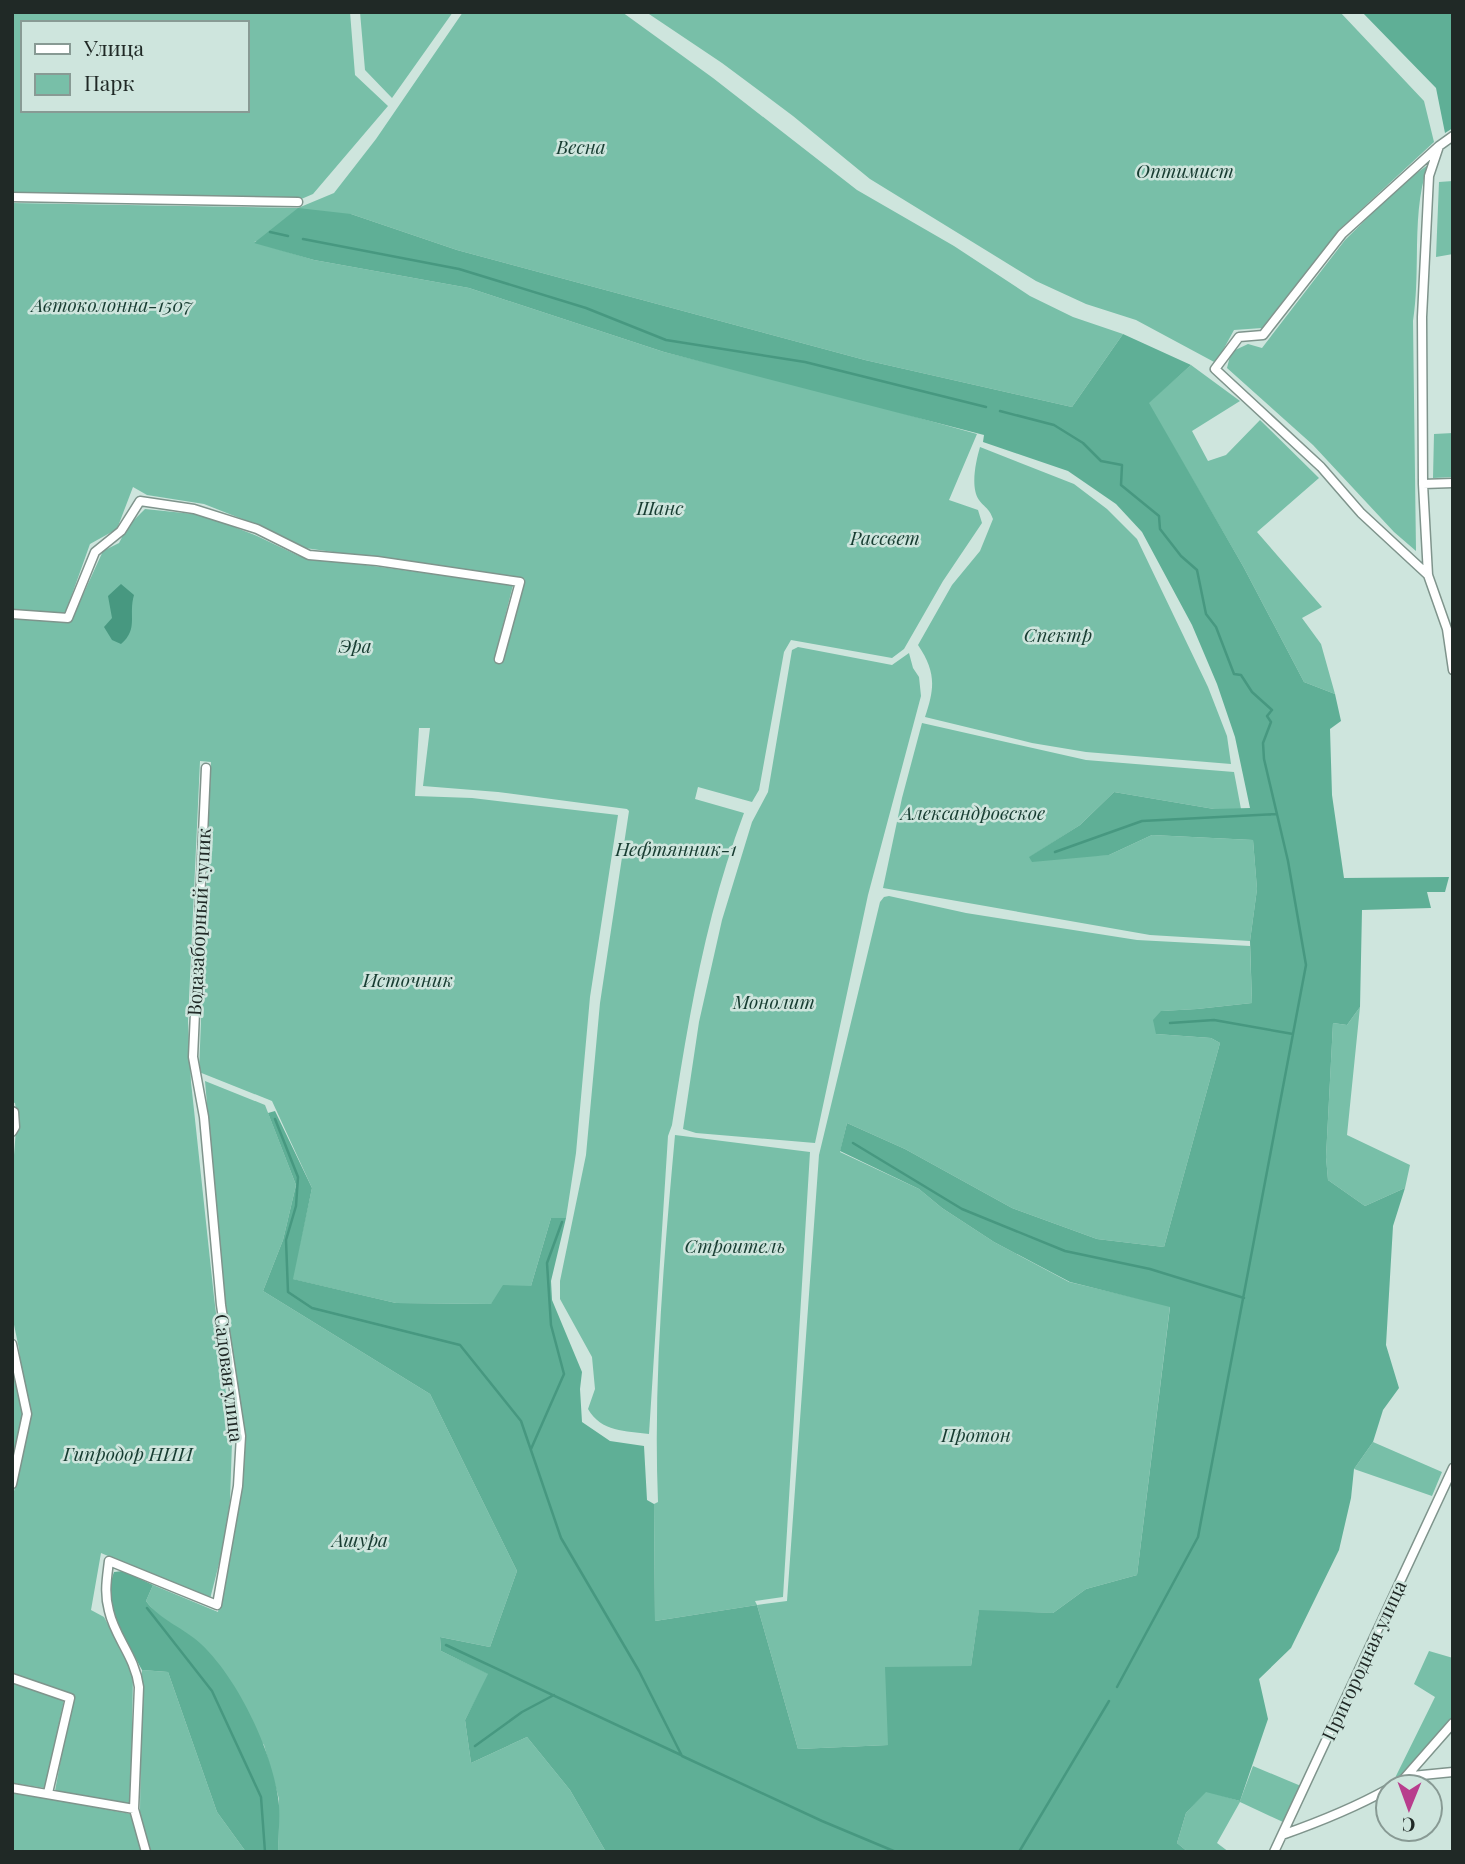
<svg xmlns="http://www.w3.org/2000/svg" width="1465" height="1864" font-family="'Playfair Display',serif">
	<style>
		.green { fill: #78bfa8; fill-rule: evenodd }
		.forest { fill: #5faf96 }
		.water { fill: #479880 }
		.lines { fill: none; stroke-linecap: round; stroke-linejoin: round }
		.stream { stroke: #479880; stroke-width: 2.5 }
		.minor-casing { stroke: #7f948c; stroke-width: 11 }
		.minor { stroke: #fff; stroke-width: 8 }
		.labels { text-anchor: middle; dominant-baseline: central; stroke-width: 5; stroke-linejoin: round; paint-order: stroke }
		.park-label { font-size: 19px; font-style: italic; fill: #173c31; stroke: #cee5dd }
		.street-label { font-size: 19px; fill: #202926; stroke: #cee5dd }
	</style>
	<rect width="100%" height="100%" fill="#cee5dd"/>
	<!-- green -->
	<path class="green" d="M12 12H350L355 75 388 106 313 194 299 200 12 194ZM23 23H247V110H23Z
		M360 12H453L392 98 365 70Z
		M463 12H622L713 78 857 190 954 246 1030 296 1073 317 1123 334 1072 407 865 360 457 250 351 214 254 242 314 260 469 288 664 352 837 395 977 434 949 500 978 510 982 523 943 581 904 649 892 658 791 640 784 652 759 790 752 802 698 787 695 799 744 813C706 913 688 1020 672 1125L668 1136 649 1434C626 1431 601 1432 588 1409L595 1389 592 1357 560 1299V1281L586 1155 600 1003 629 811 627 809 498 792 423 786 430 728H419L415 796 472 798 618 815 590 997 576 1153 566 1218H551L531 1286 491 1304 396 1303 292 1279 312 1188 272 1101 199 1072 211 762 200 761 188 1021 191 1082 214 1297 232 1442 230 1501 222 1552 210 1599 101 1553 91 1610 104 1617 133 1672 131 1805 55 1791 73 1694 12 1676V1500L31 1417 21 1373 19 1349 12 1315V1181L17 1116 15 1103 12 1102V619L71 621 103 551 119 543 128 526 145 509 203 515 257 536 299 556 513 585 494 661H501L525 579 305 548 265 528 204 504 147 495 133 487 117 529 90 544 65 614 12 610V203L298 208 334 193 376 139Z
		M646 12H1340L1424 101 1434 142 1340 229 1262 328 1234 330 1216 363 1136 320 1086 304 1036 281 870 179 793 116 722 63Z
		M1428 165C1411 213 1421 270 1413 321L1416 551 1394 532 1313 445 1227 368 1231 352 1248 344 1262 348 1345 240 1404 182Z
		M1453 181V254L1436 257 1439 182Z
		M1191 365 1240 401 1192 431 1208 461 1226 455 1260 420 1319 478 1257 532 1322 607 1302 618 1321 644 1335 694 1304 682 1243 566 1148 403Z
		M1453 433V477L1433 478 1434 434Z
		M980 447 1074 484 1107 509 1137 539 1208 687 1227 736 1231 764 1086 752 1032 743 925 717C935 687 936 672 918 645L952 585 980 551 993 519C989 508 985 508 979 500 970 487 976 461 980 447Z
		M798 647 892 665 909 653 913 668 919 677 921 696 868 895 815 1143 696 1133 683 1129 699 1022 722 920 752 822 768 792 792 650Z
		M922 723 1086 760 1234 772 1241 809H1214L1114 792 1080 825 1030 857 1109 855 1152 835 1253 840 1257 889 1250 941 1150 935 883 888 902 798Z
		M889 896 966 913 1137 940 1250 946 1252 1003 1197 1009 1162 1011 1156 1034 1211 1038 1220 1043 1164 1247 1097 1239 1012 1208 905 1149 847 1123 840 1152 919 1189 942 1208 994 1242 1069 1282 1170 1306 1137 1575 1086 1589 1053 1613 979 1611 971 1666 888 1745 798 1749 757 1605 655 1621 654 1504 658 1502C653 1380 664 1257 675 1135L810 1152 783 1597 755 1601 757 1605 787 1601 819 1155 880 902 884 897Z
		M1360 1007 1347 1135 1410 1165 1405 1188 1365 1206 1328 1180 1326 1157 1333 1023 1347 1025Z
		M205 1081 265 1105 296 1185 283 1240 263 1291 430 1394 517 1571 490 1647 440 1637 441 1651 489 1674 465 1720 471 1763 527 1737 570 1790 606 1852H278L279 1799 264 1745 146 1601 153 1585 218 1612 239 1497 243 1438 226 1323Z
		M12 1364 24 1415 12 1470Z
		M1373 1442 1442 1472 1432 1496 1354 1469Z
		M1429 1651 1453 1658V1717L1401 1776 1395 1778 1435 1697 1414 1684Z
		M142 1670 168 1672 217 1812 246 1852H12V1792L131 1814 140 1810Z
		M12 1682 64 1700 45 1788 12 1783Z
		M1253 1766 1301 1786 1283 1822 1240 1802 1217 1843 1229 1852H1188L1177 1843 1186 1813 1206 1791 1240 1801Z"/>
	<!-- forest -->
	<path class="forest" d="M1362 12H1453V128L1445 133 1436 88Z
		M298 208 351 214 457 250 865 360 1072 407 1123 334 1191 365 1149 403 1243 566 1304 682 1335 694 1341 721 1330 729 1332 795 1344 878 1449 877 1445 892H1427L1431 908 1362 910 1360 1007 1347 1025 1333 1023 1326 1157 1328 1180 1365 1206 1405 1188 1393 1226 1386 1345 1399 1388 1383 1410 1373 1442 1354 1469 1351 1498 1339 1550 1291 1648 1259 1679 1268 1719 1240 1801 1206 1792 1186 1813 1177 1843 1188 1852H606L570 1790 527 1737 471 1763 465 1720 488 1674 441 1651 440 1637 490 1647 517 1571 430 1394 263 1291 283 1240 296 1185 268 1113 275 1111 312 1188 293 1279 396 1303 491 1304 503 1285 531 1286 551 1218H566L551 1281 552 1300 582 1372 580 1389 582 1422 610 1441 644 1446 647 1500 654 1504 655 1621 757 1605 798 1749 888 1745 885 1667 971 1666 979 1610 1053 1613 1086 1589 1137 1575 1170 1307 1070 1282 994 1242 942 1208 919 1189 840 1151 847 1123 905 1149 1012 1208 1097 1239 1164 1247 1220 1043 1211 1038 1156 1034 1153 1020 1161 1011 1197 1009 1252 1003 1250 941 1257 889 1253 840 1152 835 1109 855 1032 862 1029 857 1080 825 1114 792 1214 809 1250 808 1235 737 1217 684 1192 625 1142 532 1116 504 1068 471 983 442 984 435 664 352 469 288 314 260 254 243Z
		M123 1571 153 1585 146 1601C160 1620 184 1628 201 1644 238 1679 270 1747 278 1797 281 1815 278 1834 278 1852H246L217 1812 168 1672 142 1670C128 1642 101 1605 114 1572Z"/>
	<!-- water -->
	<path class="water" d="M121 584 134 595C128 615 139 629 121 644L112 640 104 627 112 618 108 596Z"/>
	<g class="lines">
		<!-- stream -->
		<path class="stream" d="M270 232 288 236
			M303 239 459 269 586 308 666 340 805 362 986 407
			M1000 411 1054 425 1083 443 1101 461 1122 465 1121 485 1159 516 1160 529 1181 556 1197 570 1206 614 1216 627 1234 674 1241 675 1252 692 1272 710 1267 716 1271 722 1263 743 1264 759 1288 861 1306 965 1198 1537 1117 1687
			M1055 852 1142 821 1277 814
			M1170 1023 1214 1020 1293 1034
			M275 1119 298 1177 296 1206 286 1240 288 1292 312 1308 460 1345 521 1421 561 1538 639 1671 682 1756 822 1821 896 1852
			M853 1143 962 1209 1065 1251 1150 1269 1244 1298
			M531 1449 564 1374 551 1325 547 1263 562 1222
			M147 1608 212 1691 261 1797 265 1852
			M446 1645 681 1755
			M475 1746 522 1712 554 1695
			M1019 1852 1109 1701"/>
		<!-- minor casing -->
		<g class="minor-casing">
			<path id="minor" d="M1453 136 1439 146 1429 176 1422 317 1423 484 1428 575 1447 629 1453 670
				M12 197 298 202
				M1423 484 1453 483
				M1428 575 1361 513 1321 467 1215 369 1239 337 1263 335 1342 234 1439 146
				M12 614 68 618 95 552 121 531 140 501 194 509 257 529 309 555 377 561 520 582 499 659
				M12 1111 14 1112 15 1127 12 1132
				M12 1344 27 1414 12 1484
				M12 1678 70 1698 48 1793
				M1403 1780 1453 1723
				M1391 1787 1412 1776 1453 1772
				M12 1788 134 1809
				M1282 1835C1319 1822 1354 1808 1388 1789
				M146 1852 134 1809 139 1687C135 1656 115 1638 109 1611 104 1593 107 1578 109 1561L217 1605 238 1486 241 1436 221 1305 204 1117 193 1057 206 768
				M1274 1852 1453 1468"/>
		</g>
		<!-- minor -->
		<use href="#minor" class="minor"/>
	</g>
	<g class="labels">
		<!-- park labels -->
		<g class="park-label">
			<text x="581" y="146">Весна</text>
			<text x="1185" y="170">Оптимист</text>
			<text x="112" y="304">Автоколонна-1507</text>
			<text x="660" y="507">Шанс</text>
			<text x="885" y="537">Рассвет</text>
			<text x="1058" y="634">Спектр</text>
			<text x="355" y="645">Эра</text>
			<text x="973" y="812">Александровское</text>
			<text x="676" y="848">Нефтянник-1</text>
			<text x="408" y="979">Источник</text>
			<text x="774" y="1001">Монолит</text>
			<text x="735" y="1245">Строитель</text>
			<text x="976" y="1434">Протон</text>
			<text x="128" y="1453">Гипродор НИИ</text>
			<text x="360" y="1539">Ашура</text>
		</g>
		<!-- street labels -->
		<g class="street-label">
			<text transform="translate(198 922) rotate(-87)">Водазаборный тупик</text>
			<text transform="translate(230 1378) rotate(83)">Садовая улица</text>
			<text transform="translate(1363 1660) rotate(-65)">Пригородная улица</text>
		</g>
	</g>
	<!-- border -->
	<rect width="1465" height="1864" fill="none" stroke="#202926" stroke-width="28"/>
	<!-- legend -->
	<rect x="21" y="21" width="228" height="91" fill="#cee5dd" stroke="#889a94" stroke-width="2"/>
	<rect x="35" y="44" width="35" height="10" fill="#ffffff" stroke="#889a94" stroke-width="2"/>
	<text x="84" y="56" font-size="21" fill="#202926">Улица</text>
	<rect x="35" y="74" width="35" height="21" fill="#78bfa8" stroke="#889a94" stroke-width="2"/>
	<text x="84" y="91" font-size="21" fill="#202926">Парк</text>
	<!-- north arrow -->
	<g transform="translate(1409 1808) rotate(181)"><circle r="33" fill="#cee5dd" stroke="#889a94" stroke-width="2"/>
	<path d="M0-5L12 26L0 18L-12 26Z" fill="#b83d8d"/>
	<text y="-10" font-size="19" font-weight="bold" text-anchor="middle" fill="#202926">С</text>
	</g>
</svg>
